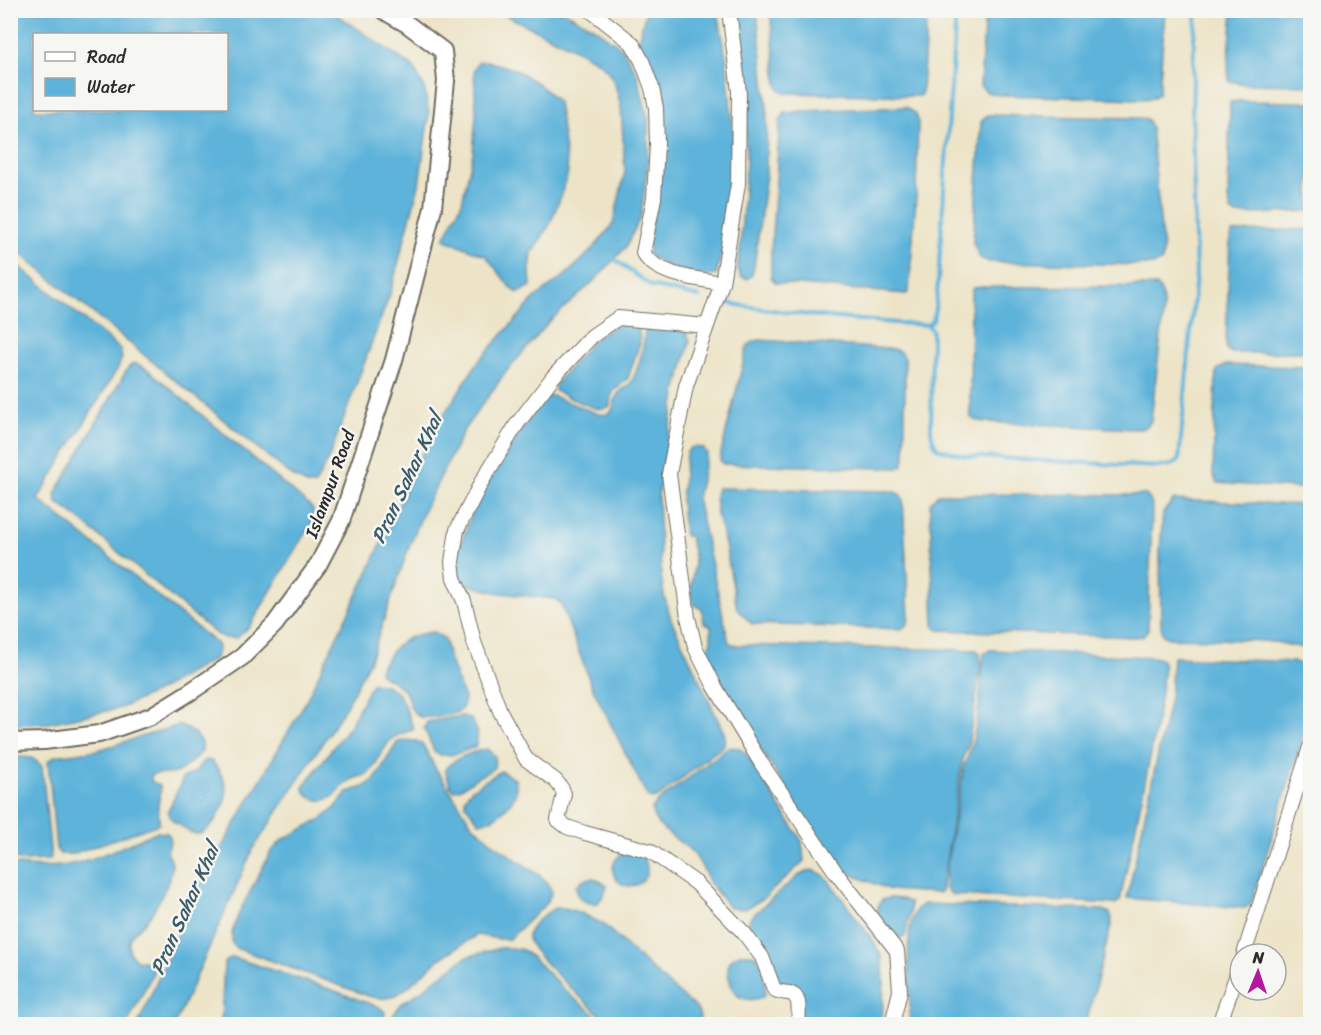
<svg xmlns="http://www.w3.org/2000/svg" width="1321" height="1035" font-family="Sriracha,sans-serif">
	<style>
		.water { fill: #5db3da; stroke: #446f82; stroke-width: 1.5; fill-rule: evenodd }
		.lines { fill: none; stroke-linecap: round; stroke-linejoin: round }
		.stream { stroke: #5db3da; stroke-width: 4 }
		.minor-casing { stroke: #6f6c62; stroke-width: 16 }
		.tertiary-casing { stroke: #6f6c62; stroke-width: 20 }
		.minor { stroke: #fff; stroke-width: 14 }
		.tertiary { stroke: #fff; stroke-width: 16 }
		.labels { text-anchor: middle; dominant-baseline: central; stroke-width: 5; stroke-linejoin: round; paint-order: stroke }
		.street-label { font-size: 18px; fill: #2b2b2b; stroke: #f6f6f2 }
		.water-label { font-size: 20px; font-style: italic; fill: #3c5b68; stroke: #f6f6f2 }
	</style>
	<rect width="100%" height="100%" fill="#f6f6f2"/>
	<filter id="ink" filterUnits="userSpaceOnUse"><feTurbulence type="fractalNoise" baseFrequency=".0167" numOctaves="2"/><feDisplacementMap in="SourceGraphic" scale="12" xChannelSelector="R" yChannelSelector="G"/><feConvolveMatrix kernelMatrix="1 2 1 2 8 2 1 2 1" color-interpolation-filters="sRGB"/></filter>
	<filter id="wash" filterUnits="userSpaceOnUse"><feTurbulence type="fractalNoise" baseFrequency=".008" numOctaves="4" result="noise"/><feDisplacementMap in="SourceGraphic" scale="24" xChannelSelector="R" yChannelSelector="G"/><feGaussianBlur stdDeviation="1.35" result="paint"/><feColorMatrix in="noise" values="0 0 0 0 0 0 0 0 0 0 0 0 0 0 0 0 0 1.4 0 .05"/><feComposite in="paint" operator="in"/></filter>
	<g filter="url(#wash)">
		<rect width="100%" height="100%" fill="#ede4c8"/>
		<!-- water -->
		<path class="water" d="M10 11H332L413 67 424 87 429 113 419 185 390 294 330 455 315 485H308L292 476 11 246ZM34 34H226V110H34Z
			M497 11H563L593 27 622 48 637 74 648 118V162L641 216 626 247 595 280 550 321 506 372 465 428 424 510 407 553 370 660 342 713 253 849 175 1024H138L198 888 305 703 369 570 430 436 477 363 535 298 563 277 585 257 597 244 613 224 625 172 621 107 615 84 607 70 598 62 577 50Z
			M646 11H718L726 57 734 138 727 231 716 275C692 280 669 267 648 255L662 115 656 78 638 41Z
			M736 11H757L767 107 766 175 754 267 752 275 747 279 741 277 737 268 740 251 746 161V99L742 52Z
			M770 11H927L922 91 920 96 784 93C780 91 778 89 777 83Z
			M985 11H1165L1159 94 1152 98 1141 99 999 95 987 92 980 86Z
			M1233 11H1310V85L1245 84 1229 81 1228 66Z
			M487 61 514 69 539 84 558 102 568 173 560 199 549 226 532 253 530 271 531 286 518 293 510 287 486 256 444 239 462 202 473 153 476 114 474 70 478 62Z
			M1239 101 1310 102V211L1236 215 1231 211 1228 199 1230 104V102Z
			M906 107 915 113 918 120 916 198 909 292 906 294 776 283 771 277V251L780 121 785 113 803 111Z
			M987 115 1140 118 1147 119 1151 127 1163 250 1162 261 1153 265 989 262 980 258 973 243 981 122Z
			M1310 229V352L1243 353H1232L1227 350 1226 344 1230 239 1232 233 1237 232Z
			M10 259 120 349 122 358 118 368 38 499 217 644C219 650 218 655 213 660L158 691 121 708 49 723 11 725Z
			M1157 286 1161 291 1164 309 1151 420C1148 428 1143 429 1135 429L986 422 977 421 971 418 970 413 971 292 973 288 982 287Z
			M625 323 634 324 639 329 640 343 628 378 613 392 610 400V406C606 408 607 409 601 409 593 409 563 395 555 391V386L558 381 597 336 613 327Z
			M649 327H682L686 331 690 341 677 389 658 496 661 574 664 595 671 619 725 735 724 745 658 797 652 799 647 796 644 790 592 687 561 604 555 599 500 593 483 589 472 586 463 581 459 576 458 550 478 498 536 408 543 399 550 395 598 414C618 417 610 406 618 394 621 389 629 387 632 381 638 370 645 343 645 330Z
			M760 340 891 349C899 350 902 352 905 359V459L902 466 898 468H880L723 464 720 461 721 453 747 347 752 342Z
			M134 363 147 369 310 506 313 510 312 522 250 626 237 638H225L216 634 68 510 57 503 55 494 128 368Z
			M1226 365 1310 367V489L1217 483 1213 474 1216 373 1218 369Z
			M693 447 703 448 707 453 697 498 729 643 737 645 976 650 980 653 981 664 968 747 963 757 941 892 938 893 890 890 845 872 805 819 738 713 706 652 711 641V626L704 623 702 609 693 604C688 590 694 576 694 561 694 553 691 545 690 537L684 535 681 500 686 454 690 448Z
			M717 488 891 491 900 494 903 499 909 618 907 625 901 629 752 624 737 609 725 544 717 514 715 495Z
			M938 494 1146 495C1152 500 1152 505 1152 512L1148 629 1143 636 1135 637 938 630 934 627 930 503Z
			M1173 500 1310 505V648C1298 649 1286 643 1273 642 1239 639 1204 639 1169 638L1163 635 1161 625 1160 550 1163 513Z
			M433 632 445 639 448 655 464 698C464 702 464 705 462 708 457 716 430 718 420 717 406 708 412 703 405 692 402 686 387 678 380 674V667C387 661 389 653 396 647 406 637 420 633 433 632Z
			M990 650 1153 657C1161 659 1163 659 1164 668 1155 747 1136 822 1120 901L1115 904 955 895 951 894 945 888 947 863 964 765C979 737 980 687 984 654Z
			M1173 657 1294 662 1310 667V714L1251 904 1245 908 1127 898 1170 698Z
			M373 683C403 684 403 706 414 729 408 732 399 734 393 738 384 745 379 761 371 770 363 779 360 775 351 780 344 783 342 788 337 793 326 804 309 803 303 787L351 724 369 688Z
			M461 716 471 719C477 730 480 735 475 747 463 752 447 759 435 753L424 728 427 722Z
			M179 725C191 731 203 736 202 752 193 759 181 774 170 774 163 774 158 772 151 775V781L160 786C162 794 158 799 158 807 158 814 160 817 159 824L72 854H60L56 849 48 761 55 756 98 750Z
			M404 740 417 741 423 745 436 769 471 823 494 844 539 875 546 881 552 892 546 904 509 939H498L477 935C464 943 451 951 438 960 424 971 404 996 386 998 378 999 370 997 363 994L236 948 232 943V932L239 913 270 853 282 840 323 818 336 807 348 792 364 787 375 779 395 746 398 742Z
			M729 747 739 748 746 754 802 841 804 861 763 899 745 909 730 908C723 899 715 891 709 882 704 871 701 862 693 853 680 839 654 830 652 810L657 802Z
			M487 749 495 756 494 768C488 772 483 775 476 778 468 783 464 789 454 790L450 786 445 769C456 757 470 752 487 749Z
			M11 756 32 758 42 766 50 848 51 858 49 860 21 861 11 857Z
			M204 760 212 761C219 769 228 784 226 795 225 807 209 836 196 834 191 834 184 828 180 825 173 821 169 819 168 811L183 778 195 772Z
			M501 771 516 780C516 784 517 791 515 795 509 808 493 822 479 822L465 804V797L472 789Z
			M157 832 167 833 170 836V843L167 852C170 857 172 860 172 866 171 881 155 911 145 922 141 927 135 931 131 936 127 941 129 948 130 954L137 960 152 963 154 971 127 1024H11V864C28 867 48 868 66 865 98 860 128 843 157 832Z
			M613 869a17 17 0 1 1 34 0a17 17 0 1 1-34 0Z
			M812 870 822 874 827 878 874 942 882 958 884 979 882 1024H806L804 1023 793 988 779 983 769 963 748 927 750 918 754 914 798 876 806 872Z
			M593 878 607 885C605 891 603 900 597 903 593 905 582 901 579 897 577 894 577 890 576 887L582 880Z
			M890 898 902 899 910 903V913L905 936 903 938C886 934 869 916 882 900Z
			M924 904 1103 910 1110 913 1112 919 1110 930 1086 1024H909C914 1001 897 912 924 904Z
			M555 908H565L581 913 603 924 661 978 697 1009 700 1016 699 1024H598L601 1022 599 1014C585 1001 530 953 528 938 526 927 546 913 555 908Z
			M500 948H511L523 950 535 960 569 994 594 1014 595 1017 591 1024H390L394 1014 401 1004 418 993 466 957Z
			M739 954C744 954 749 953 754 955 764 959 766 986 765 996 745 1004 734 999 729 978 728 974 727 968 729 964 730 959 735 957 739 954Z
			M232 957 327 988 379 1007 384 1011 385 1014 382 1024H221L224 963Z"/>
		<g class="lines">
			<!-- stream -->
			<path class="stream" d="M613 258 651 286 699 297
				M727 303C793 315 861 321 928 325L932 331 931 431 933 440 937 448 965 456 1159 467 1172 465 1179 460 1196 275 1192 119 1194 39 1197 10
				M928 325 933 320 937 296 956 10"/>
		</g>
	</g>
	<g filter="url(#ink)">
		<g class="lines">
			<!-- minor casing -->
			<g class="minor-casing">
				<path id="minor" d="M590 10 632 43 642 61 652 88 656 108 657 144 654 198 643 253C657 276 698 279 722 283
					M729 10 739 92 738 184 722 283 686 386 669 474 688 617 695 647 714 685 761 763 837 874 897 951 900 991 892 1024
					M707 326 618 318 592 336 553 377 517 424 482 481 457 530 452 562 454 578 464 601 474 642 500 711 526 759 556 781 562 789 564 794 558 820 567 827 585 833 650 851 696 883 744 933 762 957 774 989C779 993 783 992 789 993 803 996 797 1014 799 1024
					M1244 954 1310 747
					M1219 1024 1240 966"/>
			</g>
			<!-- tertiary casing -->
			<g class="tertiary-casing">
				<path id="tertiary" d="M10 742 44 741 99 734 151 716 190 692 242 657 275 624 318 565 341 521 394 360 433 208 446 81 443 51 407 24 383 10"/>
			</g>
			<!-- minor -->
			<use href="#minor" class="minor"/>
			<!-- tertiary -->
			<use href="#tertiary" class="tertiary"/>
		</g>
	</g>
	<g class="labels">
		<!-- street labels -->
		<g class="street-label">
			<text transform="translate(330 484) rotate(-70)">Islampur Road</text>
		</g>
		<!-- water labels -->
		<g class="water-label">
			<text transform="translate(407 478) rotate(-65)">Pran Sahar Khal</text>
			<text transform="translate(185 909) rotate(-66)">Pran Sahar Khal</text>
		</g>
	</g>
	<!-- margin -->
	<rect width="1321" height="1035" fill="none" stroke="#f6f6f2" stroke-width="36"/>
	<!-- legend -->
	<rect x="33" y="33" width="195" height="78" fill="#f6f6f2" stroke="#a5a5a2" stroke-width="1.5"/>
	<rect x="45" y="52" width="30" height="9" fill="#ffffff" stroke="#a5a5a2" stroke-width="1.5"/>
	<text x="87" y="63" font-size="18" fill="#2b2b2b">Road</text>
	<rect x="45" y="78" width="30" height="18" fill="#5db3da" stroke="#a5a5a2" stroke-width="1.5"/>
	<text x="87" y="93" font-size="18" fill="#2b2b2b">Water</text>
	<!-- north arrow -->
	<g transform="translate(1258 972) rotate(2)"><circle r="28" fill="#f6f6f2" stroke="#a5a5a2" stroke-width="1.5"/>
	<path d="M0-4.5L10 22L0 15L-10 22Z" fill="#b5179e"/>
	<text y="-9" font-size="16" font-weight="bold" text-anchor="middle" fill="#2b2b2b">N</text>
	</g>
</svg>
